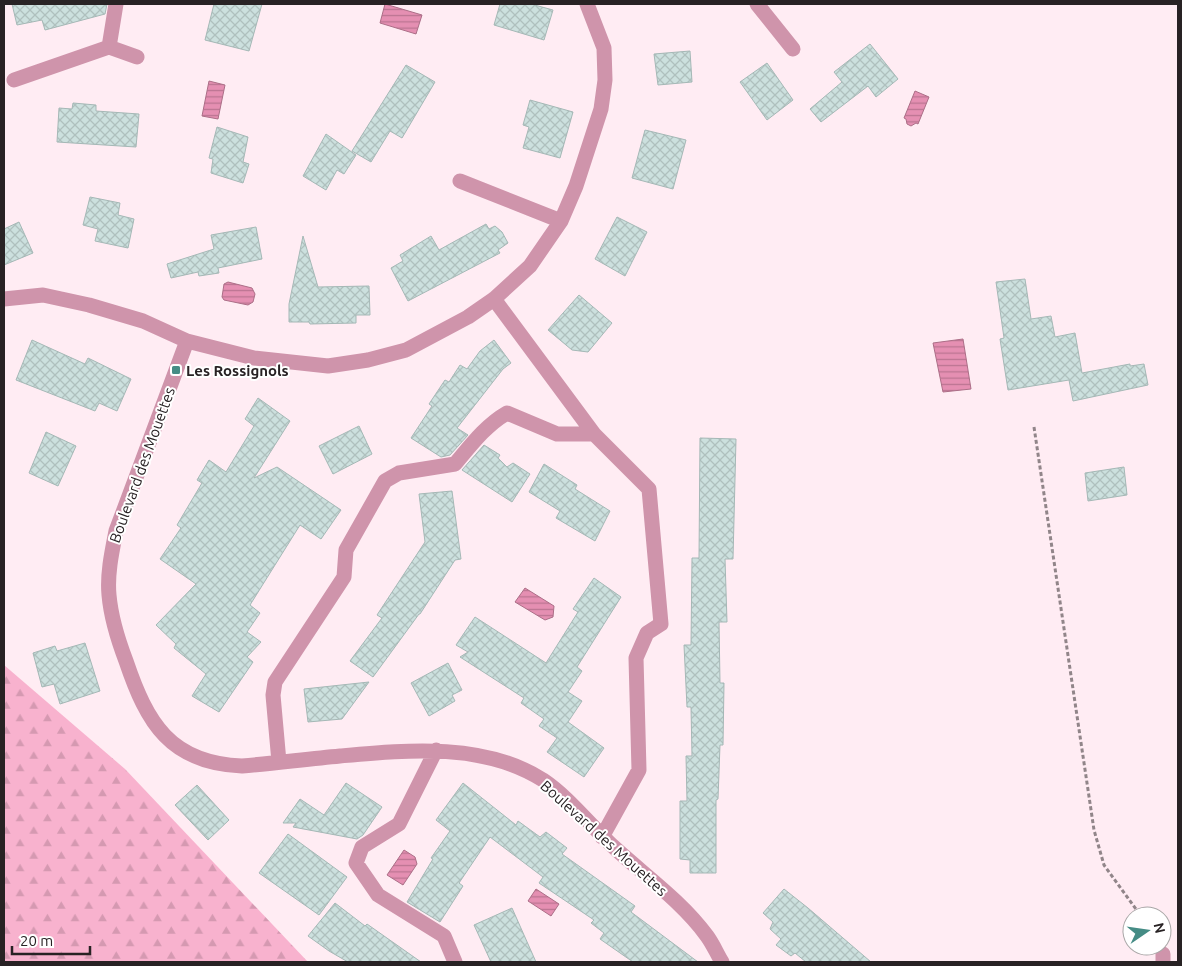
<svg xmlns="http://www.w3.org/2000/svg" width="1182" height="966" font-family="Ubuntu,sans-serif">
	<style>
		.forest { fill: url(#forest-firs) }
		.water { fill: url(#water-rules); stroke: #ac6e87 }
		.building { fill: url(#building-cross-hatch); stroke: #a5b8b6 }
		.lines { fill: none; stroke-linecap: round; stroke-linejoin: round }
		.path { stroke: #918589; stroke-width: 3; stroke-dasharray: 4 2.5; stroke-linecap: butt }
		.minor { stroke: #cf94ab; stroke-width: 15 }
		.poi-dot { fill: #458c85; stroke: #fff; stroke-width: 2 }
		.labels { text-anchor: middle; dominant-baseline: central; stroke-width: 4; stroke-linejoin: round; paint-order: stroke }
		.poi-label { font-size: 15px; font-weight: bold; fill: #282224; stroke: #fff; text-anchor: start }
		.street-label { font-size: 15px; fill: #282224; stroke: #fff }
	</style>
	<defs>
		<pattern id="forest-firs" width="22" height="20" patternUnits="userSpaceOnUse" patternTransform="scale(1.25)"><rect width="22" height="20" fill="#f8b2ce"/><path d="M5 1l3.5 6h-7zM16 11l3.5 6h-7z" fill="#d599b1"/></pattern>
		<pattern id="water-rules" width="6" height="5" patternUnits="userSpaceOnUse" patternTransform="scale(1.25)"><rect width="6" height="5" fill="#e58fb2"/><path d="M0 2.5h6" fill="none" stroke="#ba7491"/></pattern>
		<pattern id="building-cross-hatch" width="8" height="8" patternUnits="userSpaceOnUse" patternTransform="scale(1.25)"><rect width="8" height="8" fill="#cce0de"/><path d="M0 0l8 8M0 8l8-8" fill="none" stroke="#afc0be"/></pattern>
	</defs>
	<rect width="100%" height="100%" fill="#ffecf3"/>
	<!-- forest -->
	<path class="forest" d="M4 665 125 769 308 962H4Z"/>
	<!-- water -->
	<path class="water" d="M385 4 422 15 416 34 380 23Z
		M209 81 225 85 218 119 202 116Z
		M915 91 929 97 918 124 916 123 911 126 907 124 906 119 904 118Z
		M228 282 252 288 255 294 253 302 248 305 224 300 222 297 224 284Z
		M963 339 971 389 943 392 933 343Z
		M525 588 554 606 553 617 545 620 515 602Z
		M404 850 415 857 417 864 403 885 387 875Z
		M536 889 559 904 551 916 528 901Z"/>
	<!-- building -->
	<path class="building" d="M12 4H107L105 14 45 30 42 20 17 25Z
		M214 4H262L249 51 205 40Z
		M500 4H531L553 10 544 40 494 25Z
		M870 44 898 79 876 97 868 86 821 122 810 109 842 82 834 72Z
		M690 51 692 82 658 85 654 54Z
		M767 63 793 100 767 120 740 82Z
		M406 65 435 82 402 138 390 131 371 162 352 151Z
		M530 100 573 112 560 158 523 148 529 127 523 125Z
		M73 103 96 105V111L139 114 136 147 57 142 59 108 72 109Z
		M217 127 248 137 243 162 249 164 243 183 211 173 213 159 209 158Z
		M645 130 686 140 673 189 632 178Z
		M326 134 356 155 344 174 337 170 326 190 303 176Z
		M90 197 120 203 118 215 134 219 128 248 95 241 98 229 83 225Z
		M617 217 647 232 625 276 595 259Z
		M19 222 33 253 4 265V229Z
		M486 224 489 229 495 226 502 232 508 243 498 250 500 253 408 301 391 268 403 261 400 255 431 236 439 250Z
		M256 227 262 259 218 268 219 273 199 276 198 272 171 278 167 264 214 249 211 235Z
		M303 236 318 287 369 286 370 315H356V323L310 324 309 322H289V304Z
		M1025 279 1031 319 1051 316 1055 337 1075 333 1082 373 1130 364V366L1144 364 1148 385 1073 401 1069 380 1008 390 1000 339 1004 338 996 282Z
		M579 295 612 323 588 352 572 350 548 330Z
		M32 340 85 364 88 358 131 379 117 411 99 403 95 411 16 380Z
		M494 340 511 363 503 369 457 428 468 435 450 455 441 457 411 438 432 406 429 404 445 380 449 382 460 365 467 369 480 351Z
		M258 398 290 421 254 478 277 467 341 510 321 539 300 525 250 605 260 613 247 632 261 642 247 657 253 662 219 712 192 696 206 674 174 648 176 644 156 625 196 584 160 559 181 528 177 525 202 483 197 480 209 460 226 472 254 426 245 419Z
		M359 426 372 454 333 474 319 446Z
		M46 432 76 446 58 486 29 473Z
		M700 438 736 439 733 559H725L727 622H719L720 683H724L723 745H720L718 799 716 800V873H690V860L680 859V801H687L686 756H692L691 707H687L684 645H691L692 558H699Z
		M484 445 500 455 498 458 507 467 513 463 530 474 512 502 462 470Z
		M544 464 577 485 575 489 610 511 595 541 556 518 560 511 529 492Z
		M1124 467 1127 495 1088 501 1085 473Z
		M452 491 461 559 455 560 420 614H419L373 677 350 661 382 618 377 615 425 542 419 494Z
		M594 578 621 597 577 667 582 671 568 692 582 701 568 722 604 748 584 777 547 752 557 738 539 726 544 719 521 703 524 698 460 657 468 652 456 645 475 617 546 663 578 612 573 609Z
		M85 643 100 691 60 704 54 684 42 687 33 653 55 646 57 651Z
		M448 663 462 690 452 695 455 701 429 716 411 683Z
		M369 682 342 719 308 722 304 689Z
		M346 783 382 807 363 835 357 839 293 827 296 823H283L300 799 324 815Z
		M463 783 516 825 518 821 540 837 546 832 567 848 562 854 635 906 631 912 698 962H633L600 939 604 933 591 923 594 920 539 883 543 877 490 837 459 883 463 886 440 922 407 902 433 859 431 858 450 831 436 820Z
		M197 785 229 820 208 840 175 805Z
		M288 834 347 877 319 915 259 873Z
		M784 889 808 908 871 962H806L795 953 791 956 776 945 781 939 770 929 773 922 763 913Z
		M335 903 365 926 367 924 421 962H348L329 951 308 936Z
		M512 908 536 962H491L474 925Z"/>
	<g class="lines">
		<!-- path -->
		<path class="path" d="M1034 427 1094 830 1104 865 1141 916"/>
		<!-- minor -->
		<path class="minor" d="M587 4 604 48 605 80 601 109 576 186 561 221 530 266 494 299 468 317 406 350 368 360 328 366 254 358 187 341 116 531C112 551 107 574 109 595 111 618 118 640 126 661 147 723 170 763 242 766 275 763 308 759 340 756 406 750 484 742 543 780 571 799 592 828 617 850 647 877 683 903 707 936 713 944 717 954 722 962
			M757 4 793 49
			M109 47 137 57
			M14 80 109 47 116 4
			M460 181 561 221
			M4 299 43 295 89 305 143 321 187 341
			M494 299 594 434 649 489 661 624 647 633 636 658 639 770 602 837
			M436 750 399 824 362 847 356 863 378 895 444 936 455 962
			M279 762 273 695 275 682 344 577 346 550 385 481 399 473 455 464C471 445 486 425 507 413L557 434H594
			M1163 962V954"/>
	</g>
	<!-- markers -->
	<rect class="poi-dot" x="171" y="365" width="10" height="10" rx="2.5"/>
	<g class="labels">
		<!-- poi labels -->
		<g class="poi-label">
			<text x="186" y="370">Les Rossignols</text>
		</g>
		<!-- street labels -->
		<g class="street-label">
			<text transform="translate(142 465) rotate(-70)">Boulevard des Mouettes</text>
			<text transform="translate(604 838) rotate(42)">Boulevard des Mouettes</text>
		</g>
	</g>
	<!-- border -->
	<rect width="1182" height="966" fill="none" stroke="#282224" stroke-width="10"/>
	<!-- north arrow -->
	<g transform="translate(1147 931) rotate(77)"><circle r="24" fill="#ffffff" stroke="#a9a7a7"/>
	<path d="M0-4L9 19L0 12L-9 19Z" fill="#458c85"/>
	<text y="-8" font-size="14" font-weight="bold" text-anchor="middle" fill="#282224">N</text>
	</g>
	<!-- scale -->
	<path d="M12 946v8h78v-8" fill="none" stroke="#282224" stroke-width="2.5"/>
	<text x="20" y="946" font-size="15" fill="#282224" stroke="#ffffff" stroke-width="4" paint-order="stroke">20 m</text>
</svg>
